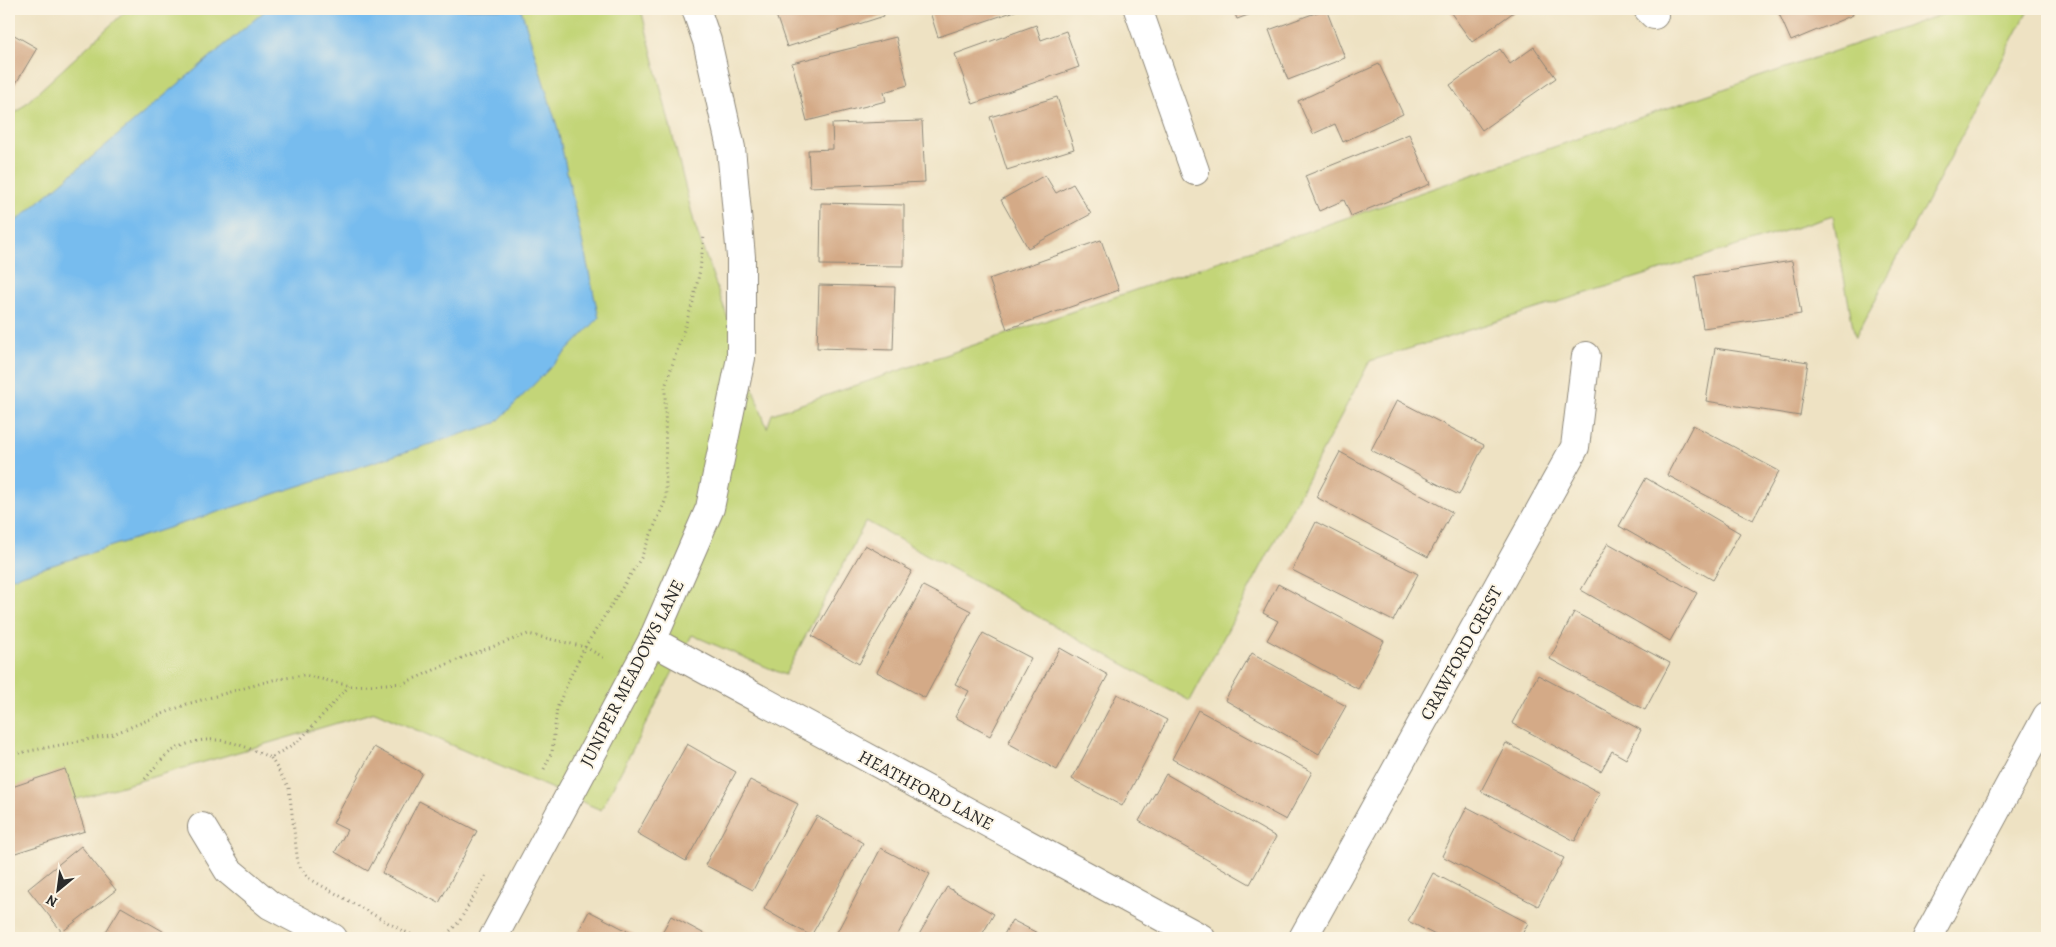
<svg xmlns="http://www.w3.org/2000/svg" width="2056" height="947" font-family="Alegreya,serif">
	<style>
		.green { fill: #c3d578; stroke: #778052 }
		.water { fill: #77bcee; stroke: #51748c }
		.building { fill: #d4aa87 }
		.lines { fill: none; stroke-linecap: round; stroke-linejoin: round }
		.minor-casing { stroke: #8c8677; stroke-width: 30 }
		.path { stroke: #8c8677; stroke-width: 3; stroke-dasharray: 1 4; stroke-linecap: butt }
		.minor { stroke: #fff; stroke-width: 28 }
		.labels { text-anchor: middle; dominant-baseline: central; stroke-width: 4; stroke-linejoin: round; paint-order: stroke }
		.street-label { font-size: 18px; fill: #2b2b2b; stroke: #fcf5e5 }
	</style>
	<rect width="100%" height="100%" fill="#fcf5e5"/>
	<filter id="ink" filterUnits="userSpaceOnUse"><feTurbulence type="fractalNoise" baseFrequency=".02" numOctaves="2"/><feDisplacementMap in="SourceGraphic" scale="10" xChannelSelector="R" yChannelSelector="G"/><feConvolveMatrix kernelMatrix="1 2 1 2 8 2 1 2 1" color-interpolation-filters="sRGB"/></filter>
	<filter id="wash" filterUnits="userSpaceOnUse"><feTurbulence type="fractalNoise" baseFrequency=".0096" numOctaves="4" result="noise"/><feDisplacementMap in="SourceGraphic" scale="20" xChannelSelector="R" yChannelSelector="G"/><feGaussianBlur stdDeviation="1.12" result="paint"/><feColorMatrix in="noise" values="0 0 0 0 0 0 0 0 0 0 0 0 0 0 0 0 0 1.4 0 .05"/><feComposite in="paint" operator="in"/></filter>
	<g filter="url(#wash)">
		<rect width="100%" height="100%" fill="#eee2c3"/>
		<!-- green -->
		<path class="green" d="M128 9H641L695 226 767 428 772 414 1958 9H2029L1855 338 1833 216 1370 361 1190 701 866 521 785 675 692 635 601 810 375 712 9 819V119Z"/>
		<!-- water -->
		<path class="water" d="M267 9H521L557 126 599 318 496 423 9 579V227Z"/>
		<g id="blocks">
			<!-- building -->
			<path class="building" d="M774 9H882L884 16 787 47Z
				M929 9H1021L938 37Z
				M1233 9H1265L1237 19Z
				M1326 9 1345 58 1288 80 1269 30Z
				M1448 9H1518L1472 42Z
				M1777 9H1851L1853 15 1791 41Z
				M1036 25 1041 40 1066 31 1079 67 973 104 955 54Z
				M9 32 37 48 9 95Z
				M896 37 908 85 884 92 886 101 807 121 792 63Z
				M1534 47 1556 78 1482 130 1450 85 1500 49 1510 64Z
				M1379 64 1403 114 1343 142 1335 124 1313 134 1298 101Z
				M1057 97 1074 149 1007 170 990 117Z
				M922 121 925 182 810 187 808 150 833 149 832 124Z
				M1409 134 1430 184 1351 216 1344 200 1319 211 1305 176Z
				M1045 175 1056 193 1073 184 1091 214 1028 248 1001 200Z
				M821 203 904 205V266L820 265Z
				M1101 240 1119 290 1007 329 989 279Z
				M1792 261 1801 314 1703 328 1695 276Z
				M819 285 895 287 893 350 817 348Z
				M1715 348 1808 362 1800 416 1706 401Z
				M1397 400 1484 445 1459 495 1371 450Z
				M1693 425 1779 471 1753 520 1667 475Z
				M1340 452 1452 512 1428 557 1316 497Z
				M1646 478 1740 533 1713 580 1619 526Z
				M1316 522 1418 574 1393 621 1292 570Z
				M1608 543 1697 593 1670 641 1581 590Z
				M865 545 912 571 859 664 812 636Z
				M1278 584 1384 641 1358 689 1267 640 1278 621 1263 613Z
				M923 586 971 611 925 698 877 672Z
				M1574 612 1670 663 1645 710 1550 659Z
				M983 633 1031 658 990 736 955 717 969 691 955 684Z
				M1060 648 1108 675 1057 770 1008 743Z
				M1252 653 1346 706 1319 754 1225 700Z
				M1538 675 1641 730 1626 759 1612 751 1601 771 1512 723Z
				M1117 694 1167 720 1122 806 1072 779Z
				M1198 710 1312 772 1286 820 1172 759Z
				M1506 743 1600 793 1575 841 1481 791Z
				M687 744 736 772 686 861 637 833Z
				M374 747 422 773 368 871 335 852 347 830 333 823Z
				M65 769 85 831 9 855V788Z
				M1166 774 1276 837 1250 884 1139 821Z
				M750 780 798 804 753 890 705 865Z
				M419 801 477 831 439 903 382 873Z
				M1467 807 1564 858 1538 906 1442 856Z
				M817 816 863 843 811 936 764 909Z
				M81 846 116 890 62 932 28 889Z
				M881 848 930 874 896 938H834Z
				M1433 873 1528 923 1520 938H1441L1408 921Z
				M947 887 994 914 980 938H917Z
				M121 907 175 938H102Z
				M589 911 641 938H575Z
				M671 916 712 938H659Z
				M1012 920 1047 938H1002Z"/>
		</g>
	</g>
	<g filter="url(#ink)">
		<use href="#blocks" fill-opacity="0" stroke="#8c8677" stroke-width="1"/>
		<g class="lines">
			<!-- minor casing -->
			<g class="minor-casing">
				<path id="minor" d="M1138 9 1195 171
					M1648 9 1654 15
					M652 641 1201 938
					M202 827 228 870 270 905 333 938
					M493 938 652 641 710 508 741 358V257L731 148 707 41 696 9
					M1303 938 1575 447 1586 356
					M1927 938 2047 716"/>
			</g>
			<!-- path -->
			<path class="path" d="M9 755 111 735 187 704 273 680 304 675 351 686 404 683 464 657 528 634 585 647 605 658
				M271 758 289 788 298 864 308 878 401 930 419 938
				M544 769 552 752 557 708 571 675 585 647 641 558 666 499 665 387 693 302 700 270 704 236
				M145 779C153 770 162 757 172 751 209 730 236 742 271 758L300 740 349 686
				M443 938 459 922 486 875"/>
			<!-- minor -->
			<use href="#minor" class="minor"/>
		</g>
	</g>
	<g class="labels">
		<!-- street labels -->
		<g class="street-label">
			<text transform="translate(1461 653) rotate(-61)">CRAWFORD CREST</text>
			<text transform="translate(632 673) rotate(-63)">JUNIPER MEADOWS LANE</text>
			<text transform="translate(926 790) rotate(28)">HEATHFORD LANE</text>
		</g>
	</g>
	<!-- margin -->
	<rect width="2056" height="947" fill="none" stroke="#fcf5e5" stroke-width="30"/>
	<!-- north arrow -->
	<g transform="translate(58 890) rotate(209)" stroke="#fcf5e5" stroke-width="4" paint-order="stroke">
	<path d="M0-4L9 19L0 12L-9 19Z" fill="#2b2b2b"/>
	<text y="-8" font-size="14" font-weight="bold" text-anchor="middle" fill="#2b2b2b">N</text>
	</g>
</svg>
